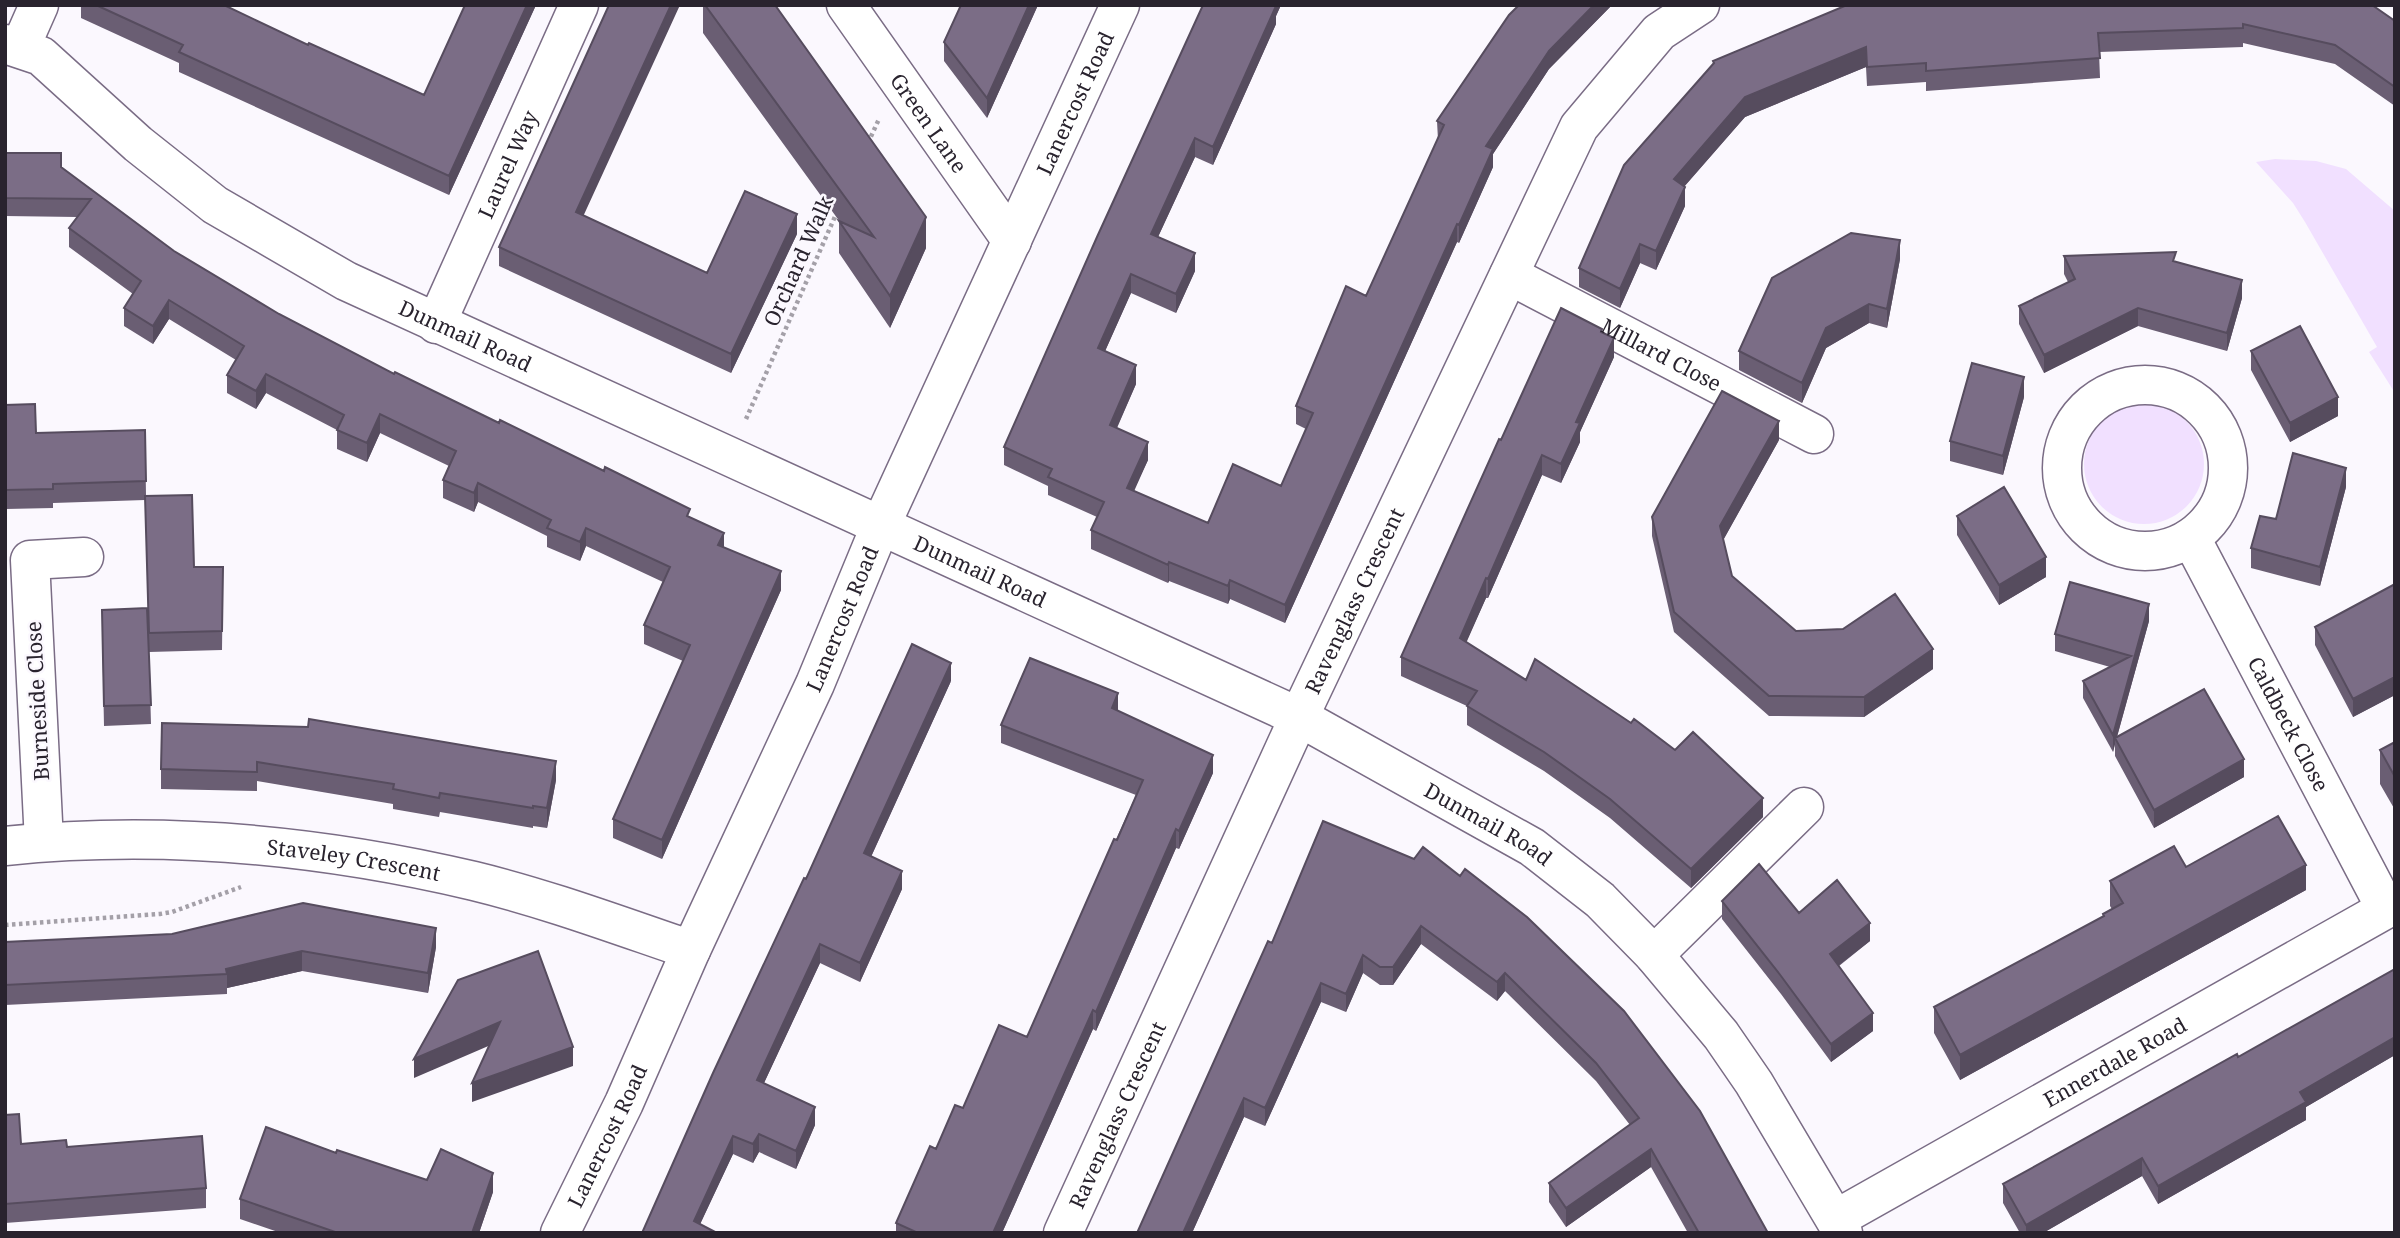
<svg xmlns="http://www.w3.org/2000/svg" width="2400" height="1238" font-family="'Noto Serif',serif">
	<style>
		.green { fill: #f1e0ff }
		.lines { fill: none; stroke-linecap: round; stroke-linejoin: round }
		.minor-casing { stroke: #7a6c85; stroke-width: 41 }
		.path { stroke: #a4a0a8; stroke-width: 4.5; stroke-dasharray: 3.5 3.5; stroke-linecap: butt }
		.minor { stroke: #fff; stroke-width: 38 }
		.wall { fill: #6a5e73 }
		.shaded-wall { fill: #564c5e }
		.building { fill: #7b6d86; stroke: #564c5e; stroke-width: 2 }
		.labels { text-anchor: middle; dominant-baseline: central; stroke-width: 5; stroke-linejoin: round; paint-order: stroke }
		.street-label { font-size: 21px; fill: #29232e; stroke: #fbf8fe }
	</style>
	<rect width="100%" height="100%" fill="#fbf8fe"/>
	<!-- green -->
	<path class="green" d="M2275 159 2316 161 2346 169 2395 211V393L2369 352 2377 347 2305 222 2293 203 2256 162Z
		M2084 464a60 60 0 1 1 120 0a60 60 0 1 1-120 0Z"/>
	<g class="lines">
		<!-- minor casing -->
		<g class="minor-casing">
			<g id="minor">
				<path id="s1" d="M846 5 1012 241"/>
				<path id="s2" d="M5 44 41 56 138 144 215 205 346 281 1299 717 1532 847 1600 900 1654 955 1721 1035 1754 1083 1843 1233"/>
				<path d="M20 48 39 5"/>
				<path id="s3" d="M1509 275 1814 434"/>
				<path id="s4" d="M436 324 579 5"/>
				<circle cx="2145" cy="468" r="83"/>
				<path id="s5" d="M2191 538 2386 909"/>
				<path d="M44 842 30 560 84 557"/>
				<path id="s6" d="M5 846C162 830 321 845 474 881 548 899 620 926 691 950"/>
				<path d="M1654 955 1804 807"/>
				<path id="s7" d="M1836 1219 2395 904"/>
				<path id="s8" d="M560 1233 624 1103 691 950 815 684 880 527 1120 5"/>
				<path id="s9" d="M1063 1233 1299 717 1579 127 1659 32 1700 5"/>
			</g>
		</g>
		<!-- path -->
		<path class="path" d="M868 143 879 119
			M746 419 837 212
			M5 925 160 914 172 912 241 887"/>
		<!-- minor -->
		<use href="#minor" class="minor"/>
	</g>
	<!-- wall -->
	<path class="wall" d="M81 5H224L308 45 424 95 465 5H536L449 195 179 72V63L81 18Z
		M703 5H775L926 248 890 328 839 253V221L840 222 703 33Z
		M961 5H1038L987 118 944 61V42Z
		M1203 5H1281L1276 16V24L1213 165 1195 157 1158 237 1195 271 1176 313 1131 293 1105 351 1136 384 1117 428 1148 460 1133 491 1208 523 1281 486 1306 429 1296 424V406L1366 296 1438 140 1437 121 1519 5H1612L1549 69 1493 154V167L1459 243 1457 242 1285 623 1230 599 1228 604 1169 581 1168 583 1091 549V530L1097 517 1048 495V486L1004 465V447Z
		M1847 5 2395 21V106L2335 64 2243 43V47L2099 52 2100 78 1926 91V82L1867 86 1866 67 1745 117 1684 187 1685 206 1656 270 1640 263 1620 308 1579 287V268L1713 64V61Z
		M5 153 61 167 174 251 279 314 394 374 690 517 724 547 781 590 662 859 613 838V819L683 661 644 644V625L663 582 586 546 580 561 547 547V536L478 502 474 512 443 498V480L449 466 380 433 367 462 337 449V430L266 393 256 409 227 393V375L236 360 169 319 153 344 124 326V308L133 294 69 247V228L77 217 5 216Z
		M583 216 707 273 797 234 731 373 499 266V247Z
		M2064 256 2176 262 2242 298 2227 351 2138 326 2044 373 2019 324V306L2068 282 2064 274Z
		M1900 259 1887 328 1869 323 1826 348 1802 403 1739 370V351Z
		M1602 333 1614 357 1580 432V442L1561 483 1542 475 1488 598H1486L1466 642 1526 680 1763 817 1691 888 1610 818 1544 771 1467 725V706L1401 676V657L1501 440Z
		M2251 351 2338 416 2290 442 2251 370Z
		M2024 397 2003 475 1950 461V441Z
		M5 405 36 433 145 430 146 496 194 567H223L222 650 149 652 151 724 104 726 102 629V610L149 645 145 500 53 503V508L6 509Z
		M1779 440 1723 540 1732 576 1796 631 1933 669 1864 717 1769 716 1674 632 1652 536V517Z
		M2346 487 2320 586 2251 568V548L2276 519Z
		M1957 516 2046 577 1999 605 1957 535Z
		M2395 584V695L2353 717 2315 645V627Z
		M2149 621 2117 737 2244 777 2154 828 2115 756V744L2113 752 2083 698V681L2110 667 2055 651V634Z
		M951 681 871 857 902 889 860 982 820 963 764 1083 815 1125 796 1169 759 1152 753 1163 733 1154 700 1224 642 1233 806 879Z
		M1118 711 1213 773 1179 849 1176 848 1096 1031 1093 1029 1002 1233H896V1223L936 1149 963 1108 1027 1037 1136 795 1001 743V725Z
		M308 727 556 780 547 828 533 826V828L440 812 439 817 393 809V804L257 781V791L161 789V769Z
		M2395 742V810L2380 784V750Z
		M1414 859 1768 1233H1688L1651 1167 1566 1227 1549 1202V1183L1630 1125 1596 1081 1505 991 1497 1001 1421 944 1393 985H1380L1363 973 1346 1012 1321 1002 1265 1126 1244 1117 1192 1233 1272 943Z
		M2186 867 2306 890 1960 1080 1934 1033V1007L2103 917V914L2112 909 2110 906V881Z
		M1722 901 1799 913 1870 941 1839 966 1873 1031 1831 1062 1781 994 1722 919Z
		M5 942 436 947 428 993 302 971 227 988V994L5 1005Z
		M2395 969V1055L2306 1107V1120L2158 1204 2142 1176 2043 1233H2020L2003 1203V1184L2238 1057Z
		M5 1115 21 1144 67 1147 206 1188V1208L5 1223Z
		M336 1153 427 1180 493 1192 479 1233H281L240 1219V1199Z"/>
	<!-- shaded-wall -->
	<path class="shaded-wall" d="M527 5H536L449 195V176Z
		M671 5H680L576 232V212Z
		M1029 5H1038L987 118V98Z
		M1273 5H1281L1276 16V24L1213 165V147Z
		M1594 5H1612L1549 69 1493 154V167L1459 243V225L1486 146 1549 51Z
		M1866 47V67L1745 117 1674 198V179L1745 97Z
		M1195 138V157L1151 252V234Z
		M1685 187V206L1656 270V251Z
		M797 214V234L731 373V354Z
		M926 217V248L890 328V296Z
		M1457 224V242L1285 623V605Z
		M1900 240V259L1887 328V309Z
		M1640 244V263L1620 308V289Z
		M1195 253V271L1176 313V294Z
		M1131 274V293L1098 367V348Z
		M2242 280V298L2227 351V333Z
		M169 300V319L153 344V326Z
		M1869 304V323L1826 348 1802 403V383L1826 328Z
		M2138 308V326L2044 373V355Z
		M1614 338V357L1580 432V442L1561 483V464L1576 422Z
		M1136 365V384L1110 443V425Z
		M266 374V393L256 409V391Z
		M2024 377V397L2003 475V456Z
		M2338 397V416L2290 442V423Z
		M380 414V433L367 462V443Z
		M1779 421V440L1720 546V526Z
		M1148 442V460L1127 507V488Z
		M1542 455V475L1488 598V579Z
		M2346 468V487L2320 586V567Z
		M478 483V502L474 512V493Z
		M586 528V546L580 561V542Z
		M724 533V551L718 545Z
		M2046 557V577L1999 605V585Z
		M1169 562V581L1168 583V565Z
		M781 571V590L662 859V840Z
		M1486 578V598L1460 657V638Z
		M1230 580V599L1228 604V586Z
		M2149 604V621L2116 740 2115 738V744L2113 752V735Z
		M1933 649V669L1864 717V697Z
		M951 663V681L864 872V853Z
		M2395 677V695L2353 717V699Z
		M1118 693V712L1112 708Z
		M1213 755V773L1179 849V831Z
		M2244 759V777L2154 828V810Z
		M556 761V780L547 828V808Z
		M1763 798V817L1691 888V869Z
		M1176 829V848L1096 1031V1012Z
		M2306 865V890L1960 1080V1055Z
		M902 871V889L860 982V963Z
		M1870 923V941L1830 972V954Z
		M1421 926V944L1393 985V967Z
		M436 928V947L428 993V973Z
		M820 944V963L757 1098V1080Z
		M302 951V971L227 988V974L226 969Z
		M1363 955V973L1346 1012V994Z
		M1505 973V991L1497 1001V982Z
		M1321 983V1002L1265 1126V1108Z
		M1093 1010V1029L1002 1233H993Z
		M1873 1013V1031L1831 1062V1044Z
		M500 1022V1041L414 1078V1059Z
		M2395 1037V1055L2306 1107V1120L2158 1204V1186L2300 1092Z
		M573 1047V1066L472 1102V1083Z
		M1244 1098V1117L1192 1233H1183Z
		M815 1107V1125L796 1169V1151Z
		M759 1134V1152L753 1163V1144Z
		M733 1136V1154L696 1233 694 1221Z
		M1651 1149V1167L1566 1227V1208Z
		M2142 1158V1176L2043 1233H2026V1225Z
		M493 1173V1192L479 1233H472Z"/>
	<!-- building -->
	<path class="building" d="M96 5H224L308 45 309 43 424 95 465 5H527L449 176 179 52 183 45Z
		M609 5H671L576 212 707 273 745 191 797 214 731 354 499 247Z
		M705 5H775L926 217 890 296 839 221 874 237Z
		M961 5H1029L987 98 944 42Z
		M1203 5 1276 6 1213 147 1195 138 1151 234 1195 253 1176 294 1131 274 1098 348 1136 365 1110 425 1148 442 1127 488 1208 523 1233 464 1281 486 1313 413 1296 406 1346 286 1366 296 1444 125 1437 121 1509 15 1519 5H1594L1549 51 1486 146 1493 149 1459 225 1457 224 1285 605 1230 580 1228 586 1169 562 1168 565 1091 530 1104 502 1048 477 1052 469 1004 447 1097 237Z
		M1847 5H2372L2395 21V87L2335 45 2243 24V28L2098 33 2100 58 1926 71V63L1867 67 1866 47 1745 97 1674 179 1685 187 1656 251 1640 244 1620 289 1579 268 1624 165 1714 63 1713 61Z
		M5 153H61V167L174 251 279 314 394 374 395 372 499 423 500 420 604 471 605 467 690 509 687 516 724 533 718 545 781 571 662 840 613 819 690 645 644 625 670 567 586 528 580 542 547 528 551 520 478 483 474 493 443 480 456 451 380 414 367 443 337 430 344 415 266 374 256 391 227 375 244 346 169 300 153 326 124 308 141 281 69 228 91 199 5 198Z
		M1851 233 1900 240 1887 309 1869 304 1826 328 1802 383 1739 351 1772 278Z
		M2176 252 2173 261 2242 280 2227 333 2138 308 2044 355 2019 306 2075 279 2064 256Z
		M1561 308 1602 329 1601 332 1614 338 1576 422 1580 423 1561 464 1542 455 1488 579 1486 578 1460 638 1526 680 1535 659 1631 723 1634 719 1675 750 1693 732 1763 798 1691 869 1610 799 1544 752 1467 706 1477 691 1401 657 1499 439 1501 440Z
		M2300 326 2338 397 2290 423 2251 351Z
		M1972 363 2024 377 2003 456 1950 441Z
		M1722 391 1779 421 1720 526 1732 576 1796 631 1843 629 1895 594 1933 649 1864 697 1769 696 1674 612 1652 517Z
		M35 404 36 433 145 430 146 481 53 484V489L6 490 5 405Z
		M2293 453 2346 468 2320 567 2251 548 2260 516 2276 519Z
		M2004 487 2046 557 1999 585 1957 516Z
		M192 495 194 567H223L222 631 149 633 145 496Z
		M2070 582 2149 604 2113 735 2083 681 2131 656 2055 634Z
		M2395 584V677L2353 699 2315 627Z
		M147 608 151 705 104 706 102 610Z
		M912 644 951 663 864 853 902 871 860 963 820 944 757 1080 815 1107 796 1151 759 1134 753 1144 733 1136 694 1221 717 1233H642L713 1073 804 878 806 879Z
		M1030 658 1118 693 1112 708 1213 755 1179 831 1176 829 1096 1012 1093 1010 993 1233H918L896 1223 930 1146 936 1149 955 1105 963 1108 999 1025 1027 1037 1114 839 1117 840 1143 780 1001 725Z
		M2204 689 2244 759 2154 810 2115 738Z
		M309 719 556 761 547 808 533 806V808L440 793 439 798 393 789 394 784 257 762V772L161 769 162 723 308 727Z
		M2395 742V777L2380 750Z
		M2278 816 2306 865 1960 1055 1934 1007 2104 916 2103 914 2123 903 2110 881 2174 846 2186 867Z
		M1323 821 1414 859 1423 847 1460 876 1465 869 1527 917 1624 1011 1700 1111 1768 1233H1699L1651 1149 1566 1208 1549 1183 1639 1118 1596 1063 1505 973 1497 982 1421 926 1393 967H1380L1363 955 1346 994 1321 983 1265 1108 1244 1098 1183 1233H1137L1268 941 1272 943Z
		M1759 864 1799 913 1837 880 1870 923 1830 954 1873 1013 1831 1044 1781 976 1722 901Z
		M303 903 436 928 428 973 302 951 226 969 227 974 5 985V942L172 934Z
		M538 951 573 1047 472 1083 500 1022 414 1059 458 980Z
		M2395 969V1037L2300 1092 2306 1102 2158 1186 2142 1158 2026 1225 2003 1184 2237 1054 2238 1057Z
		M19 1114 21 1144 66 1140 67 1147 202 1136 206 1188 5 1204V1115Z
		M266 1127 336 1153 337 1150 427 1180 441 1149 493 1173 472 1233H338L240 1199Z"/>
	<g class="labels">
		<!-- street labels -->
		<g class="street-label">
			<text stroke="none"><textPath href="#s8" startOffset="1242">Lanercost Road</textPath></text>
			<text stroke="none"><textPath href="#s1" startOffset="144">Green Lane</textPath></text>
			<text stroke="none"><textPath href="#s4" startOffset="175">Laurel Way</textPath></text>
			<text transform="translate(798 261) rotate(-66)">Orchard Walk</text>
			<text stroke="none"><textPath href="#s2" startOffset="550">Dunmail Road</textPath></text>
			<text stroke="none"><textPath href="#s3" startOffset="172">Millard Close</textPath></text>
			<text stroke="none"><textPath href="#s2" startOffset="1116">Dunmail Road</textPath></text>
			<text stroke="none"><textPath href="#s9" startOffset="696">Ravenglass Crescent</textPath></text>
			<text stroke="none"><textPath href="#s8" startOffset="676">Lanercost Road</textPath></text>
			<text transform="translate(37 701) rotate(-93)">Burneside Close</text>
			<text stroke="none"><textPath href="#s5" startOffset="210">Caldbeck Close</textPath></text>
			<text stroke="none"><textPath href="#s2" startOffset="1684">Dunmail Road</textPath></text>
			<text stroke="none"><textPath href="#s6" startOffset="350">Staveley Crescent</textPath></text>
			<text stroke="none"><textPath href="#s7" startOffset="320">Ennerdale Road</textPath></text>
			<text stroke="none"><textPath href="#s9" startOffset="130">Ravenglass Crescent</textPath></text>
			<text stroke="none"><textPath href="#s8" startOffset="108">Lanercost Road</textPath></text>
		</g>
	</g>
	<!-- border -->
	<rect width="2400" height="1238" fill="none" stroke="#29232e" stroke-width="14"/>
</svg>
